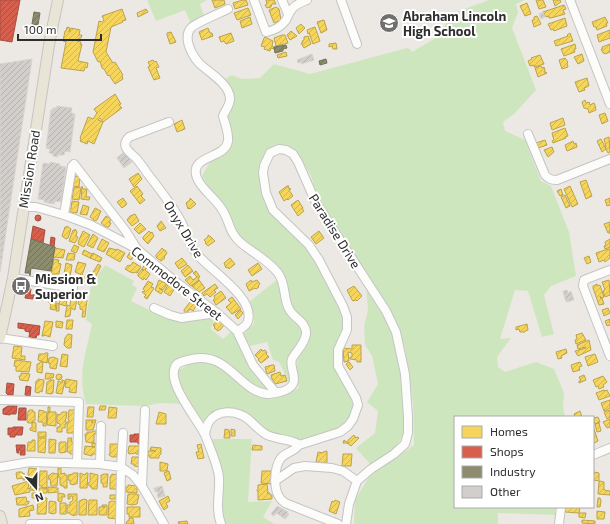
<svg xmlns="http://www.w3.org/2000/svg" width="610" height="524" font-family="'Exo 2',sans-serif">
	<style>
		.grass { fill: #cee6be }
		.homes { fill: url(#homes-hatch); stroke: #baa34e }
		.shops { fill: url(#shops-hatch); stroke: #a45144 }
		.industry { fill: url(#industry-hatch); stroke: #70705b }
		.building { fill: url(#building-hatch); stroke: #d7d4d0 }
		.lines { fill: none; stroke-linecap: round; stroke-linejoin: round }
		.minor-casing { stroke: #c5c4c5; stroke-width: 10 }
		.major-casing { stroke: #c6c5c4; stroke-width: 12 }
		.minor { stroke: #fcfcfb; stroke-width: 8 }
		.major { stroke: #e8e4d6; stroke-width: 10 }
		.labels { text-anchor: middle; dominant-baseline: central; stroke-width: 4; stroke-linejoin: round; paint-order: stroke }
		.poi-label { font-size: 13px; font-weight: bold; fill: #2e2e2e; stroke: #fff; text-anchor: start }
		.street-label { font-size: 13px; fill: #2e2e2e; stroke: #fff }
	</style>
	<defs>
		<pattern id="homes-hatch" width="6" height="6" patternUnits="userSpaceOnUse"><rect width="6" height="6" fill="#f6d55c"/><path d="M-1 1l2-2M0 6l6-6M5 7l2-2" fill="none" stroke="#d3b750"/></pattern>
		<pattern id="shops-hatch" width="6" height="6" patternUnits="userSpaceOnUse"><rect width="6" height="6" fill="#d6604d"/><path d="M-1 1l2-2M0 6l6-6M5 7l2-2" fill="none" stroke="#ae5040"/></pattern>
		<pattern id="industry-hatch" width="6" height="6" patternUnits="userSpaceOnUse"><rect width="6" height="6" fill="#8c8c6e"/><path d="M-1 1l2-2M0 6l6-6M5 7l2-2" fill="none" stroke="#73735b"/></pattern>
		<pattern id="building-hatch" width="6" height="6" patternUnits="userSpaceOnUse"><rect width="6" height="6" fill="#d1cecb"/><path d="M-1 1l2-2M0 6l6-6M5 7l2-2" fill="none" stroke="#b4b1af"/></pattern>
	</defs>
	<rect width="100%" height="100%" fill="#ece8e4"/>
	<!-- grass -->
	<path class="grass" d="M147 0H207L200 4 204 16 191 24 185 10 156 21Z
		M489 0H525L516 4 518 12 512 28 536 90 514 114 503 122 505 131 525 140 541 181 551 186 569 232 576 276 551 286 544 295 554 334 542 337 528 291 515 290 500 339 511 338 497 357 498 367 505 372 536 362 554 369 564 393 563 407 565 417H455V507H555V515L498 513V524H354L355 500 369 477 414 445 413 402 405 348 397 325 318 198 311 176 298 153 287 145H275L266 151 261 167 268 207 281 224 302 242 315 260 343 313 344 329 336 345 334 358 340 375 352 396 355 408 345 427 324 436 302 440 278 437 263 429 251 416 236 408 220 410 203 421 193 408 178 379 179 370 191 363H211L230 374 245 388 264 397 283 396 299 388 296 368 298 359 311 333 306 321 293 308 285 277 248 244 234 229 202 176 211 160 223 153 232 142 227 115 233 103 224 80 231 75 242 79 260 78 274 64 310 74 407 48 410 49 412 52 439 36 451 14Z
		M105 265 134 281 132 285 137 288 131 301 155 313 181 322 214 318 211 329 223 339 232 331 251 366 270 388 269 391 259 388 246 379 231 365 214 357 175 362 169 376 183 404 160 403 145 406 86 404C77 374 86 353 92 324L86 320 91 285Z
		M278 279 302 327 303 337 290 360 291 381 289 382 279 362 273 360 267 342 249 346 243 335 254 324V315L249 302Z
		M366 284 393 332 401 362 405 408 404 434 395 448 371 465 356 448 375 433 378 411 367 402 378 384 372 356 365 345 364 326 368 310Z
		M213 439H252L248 502 272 501 263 517 274 524H224L222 513V481L220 462 213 448Z"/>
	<!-- homes -->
	<path class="homes" d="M212 0H224L225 4 215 8Z
		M243 0H246L248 5 235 9 233 3Z
		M266 0H274L276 4H272L271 7 267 8 265 5 267 4Z
		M536 0H543L546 7 539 9Z
		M553 0H560L561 2 555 6Z
		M527 3 531 14 525 16 520 6Z
		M564 5 566 9 563 10 565 14 551 18H549V16L546 17 543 12Z
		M276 7 279 9 281 20 274 23 269 10Z
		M248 8 251 15 237 20 234 13Z
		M122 9 126 20 122 21 123 22 111 27 106 52 113 63 115 62 123 75 122 76 123 79 115 84 109 75 108 76 104 69 102 68 100 61 98 62 93 52 99 21 102 22 104 20 102 16Z
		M146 9 148 12 138 17 137 13Z
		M537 16 541 24 534 27 532 20H534V17Z
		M250 17 252 24 242 28 240 21Z
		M605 17 608 23H606L607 26 597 30 596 27H594L592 22Z
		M565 18 567 26 554 31 553 29 551 30 548 24Z
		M324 20 327 30 321 33 317 22Z
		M301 24 305 28 299 34 296 28Z
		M67 27 70 28 69 32 71 28 80 30 79 35H82L81 38H79L77 41 81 42 80 44H82L78 61 88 63 87 68 85 67 84 71 61 68 66 42 63 41 65 31H66Z
		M315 27 320 41 313 44 309 33 308 34 307 30Z
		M208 28 210 33H212L213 36 202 40 199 32Z
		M610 30V38L599 42 597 35Z
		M291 31 297 36 290 40 287 35Z
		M171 32 176 42 170 44 167 35V33Z
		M231 33 234 41 226 44 224 41 221 42 219 37Z
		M570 33 573 41 556 46 554 41 568 36 567 35Z
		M282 35H285L288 43 276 46 274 38Z
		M308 36 311 44 304 48 301 43H303L302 41 304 40V37Z
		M265 37 273 41 272 46H273L274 49 271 48 270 51 264 49 265 47 261 46 264 38Z
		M336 43 337 49H333L332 46 329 47V44Z
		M575 44 576 49H574L575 52 564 56 561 49Z
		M610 44V52L605 54 604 53H603L601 49H603L602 47Z
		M286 52 287 56 278 58 277 55Z
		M582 54 584 61 578 64 574 57Z
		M540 55 544 64 534 67V65L530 66 528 61 532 59 531 58Z
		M565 58 568 62 567 63 568 67 562 69 559 60Z
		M153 60 155 62 156 61 159 67 156 68 160 78 154 80 148 67 150 66 148 62Z
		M541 66 542 68 544 67 545 70 544 72H546L547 73 538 77 535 68Z
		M587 78 589 86 584 88 585 90 579 92 575 82Z
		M115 94 121 104 119 105 122 108 103 122 100 118 98 120 103 122 94 144 88 141 87 144 80 141 81 139 80 138 88 117 93 119 97 113 94 109Z
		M585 100 586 103 589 102 590 105 594 103 595 105 596 110 589 113 588 109 584 108 582 102Z
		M605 113 608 121 602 124 599 115Z
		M563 118 565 125 552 130 550 123Z
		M182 120 185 129 177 132 174 124Z
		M565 128 568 136 565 137 566 138 553 143 552 141 554 140 553 137 552 133Z
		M609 137 610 152 608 153 605 147H606L604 139Z
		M601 139 606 149 602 152 597 141Z
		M545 140 547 145 538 148 536 143Z
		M573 141 574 144 576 143 577 147 567 151 565 145Z
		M552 147 554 152 548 157 544 150Z
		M138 173 142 179 134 187 129 179Z
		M75 176 80 177 79 187 73 186Z
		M586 180 592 196 586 199 580 182Z
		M82 186 83 189H87L86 197H90L89 200 81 199Z
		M137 186 143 194 141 196 145 200 140 204 130 191Z
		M287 186H289L288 188 291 189 289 190 293 196 288 200 287 199 284 201 279 192Z
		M570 186 578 204 572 207 564 189Z
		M74 187 81 188 79 200 72 199Z
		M561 189 563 195 560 196 557 191Z
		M565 195 570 206 566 208 561 197Z
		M123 198 127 204 122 208 117 202Z
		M190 198 196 204 190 209 189 208 188 209 186 203 190 200Z
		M610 198V205L607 206 605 200Z
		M298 200 303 208H302L304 211 298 216 291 205Z
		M72 201 79 202 77 213 68 212 69 209H71Z
		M83 205 89 207 87 215 80 214Z
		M95 208 101 211 97 220 95 221 90 217Z
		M135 214 139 221 132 226 127 220 130 216Z
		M106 216 111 219 109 223H111L109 227H106L101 223Z
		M161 221 166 228 160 231 157 226Z
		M610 222V233H608L604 224Z
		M140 223 146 229 139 234 134 229Z
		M67 226 71 229 68 238 66 239 62 236 65 227H67Z
		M75 229 77 232 76 236 78 237 75 243 69 241 73 230 74 231Z
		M83 231 90 235 84 247 78 244 79 242H78Z
		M149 231 151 233 152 232 154 236 148 244 143 239V237Z
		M319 231 324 238 316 244 311 237Z
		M93 234 98 238 93 248 87 245Z
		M208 235 211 237 215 241 208 246 205 243 206 242 204 240 208 237Z
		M102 239 109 243 104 252 97 249Z
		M610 239V247L605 249 604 246 606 245 605 242Z
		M74 245 79 247 76 253 71 251Z
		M55 247V248L65 250 63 258 53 257Z
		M109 248 117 250V249L125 253 120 262 106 254Z
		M162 248 164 250H165L167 253 164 257 165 258 161 261 156 257V255Z
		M608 249H610V258L605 262 604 260 599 262 596 253Z
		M84 250 92 254 90 258 82 254Z
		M130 252 134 256 131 260 127 257Z
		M68 253 75 254 74 260H66Z
		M93 253 102 258 100 262 90 258Z
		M589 256 591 262 587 264 584 258Z
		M182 258 187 264 179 269 175 263Z
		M230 258 235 264 229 269 228 267 226 268 224 263Z
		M54 259 59 260 58 263 61 264 59 274H51Z
		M78 262 86 264 82 275 75 272Z
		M133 262 141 267 137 273 135 272 134 273 130 272 125 269 128 265 130 266Z
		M66 263 72 265 70 277 65 276 64 274Z
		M258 263 262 269 252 276 248 270Z
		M98 264 101 266 95 278 93 277 88 284 83 280 87 273H88L89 272 92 274Z
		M145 264 148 266 145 270 150 274 146 280 144 278 143 280 138 276V274L142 269 143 271 144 270 142 269Z
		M188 265 193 271 185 277 181 271Z
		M196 271 200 277 198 278 199 280 191 286 185 280 190 276 193 280 197 277 193 273Z
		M159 280 167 284 163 290 159 288 163 291 161 294 155 290Z
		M199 280 205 288 199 292 192 286Z
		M251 280 252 282 257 280 260 284 258 286 259 287 256 289 255 288 249 291 246 284Z
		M609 280 610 295 605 297 603 291 605 290 602 282Z
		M148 281 153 284 151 287 154 288 147 299 144 297 146 295 142 292 145 291 143 289Z
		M170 281 173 283 171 286 175 288 170 296 164 292Z
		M215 284 218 288 214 290 216 292 210 297 207 294 204 296 202 293Z
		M597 284 598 286 600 285 604 297 601 298 600 296 601 299 602 298 604 304 599 305 593 288V286Z
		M354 286 362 296 357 301 356 300 353 301 352 300 347 290Z
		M221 291 226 298 216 305 213 300 215 299 214 296Z
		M51 293 57 295 55 310 50 309 51 305 49 303Z
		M61 295 67 297 66 306 59 304V311H56L57 303 59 304Z
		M73 296 77 298 75 310 71 308 70 316 65 317 67 305 70 306 71 298Z
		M232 297 241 309 232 314 226 307 231 303 228 300Z
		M83 298 87 300 85 317H82L83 310 80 309V305L78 304 79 299H83Z
		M190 302 196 306 193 311 190 309 186 314 184 311V310Z
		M608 308 610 313 604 316 602 310Z
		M240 310 243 313 238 319 235 315Z
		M218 319 225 324 220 330H219L218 331 214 328 215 327 213 325Z
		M610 319V325L607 326 605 321Z
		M67 320H73L72 329H66Z
		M45 321 53 322 50 337 44 335V336H42Z
		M56 321 63 322 62 328 56 327Z
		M527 324 528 330 525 331V332H520L519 329 516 330V327Z
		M582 333 586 340 576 344 575 340 577 339 576 335Z
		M68 334 72 335 71 348H67L64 345 65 338Z
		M589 340 591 350 578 356 575 351 586 348V347L578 349 577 345Z
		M352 345H361V362H357V360L350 359V357H352V353L348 352 349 361 344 362 343 348 352 349Z
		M14 346 22 347 21 356H25V360L12 358Z
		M261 349 262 351 265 350 267 353 266 354 269 357 261 363 258 360 259 359 255 355Z
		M566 349 567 353 561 356 562 358 558 359 556 352Z
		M45 353H48L47 363 38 360 39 354H45Z
		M62 354 68 355 67 367 60 366Z
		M595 354 598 362 588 366 585 357Z
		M53 357 58 359 56 369 50 368V363H48L49 358Z
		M15 360 31 362 29 372 16 371V366H14Z
		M40 362H43L42 373 37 372V364H39Z
		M349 362 353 367 350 370 346 364Z
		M580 362 582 366 579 367 580 370 573 372 571 365Z
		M272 365H274L275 371 267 374 265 367Z
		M280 372 281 376 285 375 287 381 275 384 273 380 272 379 271 375Z
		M21 373 30 374 28 381 20 380 19 376H21Z
		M46 373 54 374 53 378 51 377V379H45Z
		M56 377a3 3 0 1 1 6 0a3 3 0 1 1-6 0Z
		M584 375 586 380 579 383V381H581L579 377Z
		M603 376 607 382 603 385 604 387 599 389 598 386 596 387 593 380Z
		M38 379 44 380V382L42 392 40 391 39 393 35 392 36 381H38Z
		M66 379 77 381 76 393 69 392 70 388 65 387Z
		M51 380H54L53 393 51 394 46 393 47 382Z
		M62 380 65 381 62 394 56 393 58 382V381L62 383Z
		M604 390V391L607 390 610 396 599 400 596 393Z
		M610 400V408L604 411 601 403Z
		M100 406H106L105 410H99Z
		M48 407H50V412H56V426L47 425 48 412H50H48Z
		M88 407H94L93 417H87Z
		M109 407 117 408 116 418H108Z
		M29 410H33V412H35V421H32V423H28L27 421 28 411 29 412Z
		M39 410 44 411V412H47L46 426H43V422H38Z
		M69 410H75L76 433H67V422H69V420H68Z
		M610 410V417L607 419 604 412Z
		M580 411 582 417H575L574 414Z
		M62 412H67L66 419 65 420V421H66V424H65V428H62V432H57V427H60V424L57 423V414L60 415Z
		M159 412 166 414V424H156Z
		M598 417 600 422 595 424 593 418Z
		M610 419V427L607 428 603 422Z
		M86 420H92V423V420H96L93 430H86Z
		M32 422 36 423V432L30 430V428H32Z
		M599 423 601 431 597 432 595 424Z
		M225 429 229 430 230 438H224Z
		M231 429 235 430V436H231Z
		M594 429 598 441 594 443 593 442Z
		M93 431H99L98 434H94V443L86 442 85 434H87V432H93Z
		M38 432H46V437H38Z
		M354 435 356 438 357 437 359 438 351 446 347 443H343L344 440 348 443V440Z
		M38 438H46L45 453 38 452Z
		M68 438H72L71 442H74L75 454H70V452H67Z
		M49 439 56 440 55 453H49Z
		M32 440H35V451H27L28 442H32Z
		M60 442H66V452L61 453 59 452V443Z
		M92 443 98 444 97 454H92V456L84 454 85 446 95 447H92Z
		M110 444H118L117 456 116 457H112L109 455 110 453Z
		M201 444 204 458 198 459 196 452H199L197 445Z
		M253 445 262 446V450H252Z
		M129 446H141V450H138V454H136V453L129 454 128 452Z
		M151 447 161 448V454L159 456V458H150V456H148V451H156L150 450Z
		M327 451V463L316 462 318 452 323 453V452Z
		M343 454H352L351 466H342Z
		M132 457H141L140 467 134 466V464H131Z
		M160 462 168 464 167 471H160Z
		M29 468 37 469V491L31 490 28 474Z
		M58 468H61V474L65 473V475H67V488H64V486H61L60 484V477H58Z
		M40 471H47V488H42V486H39Z
		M169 471 171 479 167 481 164 473Z
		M262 471H271V473H274L273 484 261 483Z
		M18 472H22L23 474 24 473 25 480H23V478L17 479 16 473Z
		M594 472 599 473V481L593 480Z
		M52 473 58 474 57 486H51L50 479H48L49 475H50Z
		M73 473H78L77 484H74V485L70 484V480H68V475L73 474Z
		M80 473 85 475 86 473H88L87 488H80Z
		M90 473 98 475 97 489H92V487H90V485H88V483L90 482Z
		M103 474H108L107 487H103V483H101V475H103Z
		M112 474 118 475V489H110V477Z
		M29 481 28 489 30 488V492L15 495 12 486Z
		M600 481 604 482V490L610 491V495L598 494 599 482Z
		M267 484 268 492 267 493H270V495H272V499L258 500V491H257V490H258V485Z
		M128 485 137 486V493L126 492V487H128Z
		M48 487 58 488V492L48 493Z
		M39 488H47V493H39Z
		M32 493H39L38 498H32Z
		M58 493 64 494 65 495V497H62V501L60 502 58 501Z
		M68 494H77V515H74V516L70 514V513H67V505H70V502H71L73 500 72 496H70V499H68Z
		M128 494H137V495H139L137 504 132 505 127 504Z
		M110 495H118V499H110Z
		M168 496 170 501 166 503 168 507 164 510 159 501Z
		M26 497 27 502 29 501V503L27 504V505H17L16 498Z
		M38 498H47L46 514H37Z
		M598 498H600L601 501 600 507H597Z
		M84 499 87 500 86 515H79V501Z
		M89 500H97V515H88Z
		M335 500 340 502 336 514 329 511 332 501 334 502Z
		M50 501 56 502V513H55L54 514 49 513V502Z
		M112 501 118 502 117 519 108 518 109 502Z
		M60 503H66V514H60Z
		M33 505 34 510 29 511 30 516 19 517V509Z
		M102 505H107V515H99V507H105L102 506Z
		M127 507H140V517H129V514H127Z
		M565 507H580L579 513 565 512Z
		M597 511 605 512 604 519H597Z
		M579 513H586L585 518 579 517Z
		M129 518H133L134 524H126L127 521H129Z
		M582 520 595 521V524L582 523Z
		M187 521 188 524H179L178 522Z"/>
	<!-- shops -->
	<path class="shops" d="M0 0H20L12 42 0 40Z
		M35 218a3 3 0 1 1 6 0a3 3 0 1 1-6 0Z
		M33 226 45 230 43 243 31 239Z
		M51 237 55 238 54 247 50 245Z
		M27 288 31 289 30 295H34L33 299 25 298Z
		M36 289 45 291 44 300 35 299V295H34Z
		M18 323 40 326 39 335H37L36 338 29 337 30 330 29 332 25 331V329L18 328Z
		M7 383 14 384 13 395H8L6 393Z
		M26 386 31 387 30 396 25 395Z
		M8 406H17L16 414H10V415L3 414V409Z
		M19 408H26V420H18Z
		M13 427H23L22 435H15V437H10V434L8 435V428H13Z
		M134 434H141L142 444H138V442H130V435H134Z
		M16 445H25V455H20L21 450H19V453H17Z"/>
	<!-- industry -->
	<path class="industry" d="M34 12 40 13 38 25 32 24Z
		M286 45 287 48 283 49V51L275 53 274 47Z
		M326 59 327 63 320 65 319 61Z
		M31 239 55 247 51 271 31 268 30 276 29 273H25Z"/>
	<!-- building -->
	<path class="building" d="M543 12 545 17 541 19 539 14Z
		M312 54 314 60 301 64V62L298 63 297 60Z
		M32 59 0 272V64Z
		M57 106 72 108 71 113 75 114 70 152 65 151 64 155H58V157L53 156V154L49 153 50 149 46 148 51 110H53V108H56Z
		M124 152 132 162 124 168 117 158Z
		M50 162 60 164V166L66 167 61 202 55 201 54 204 44 202 45 200 38 199 43 163 50 164Z
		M567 290 568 293 571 291 574 300 566 302 563 291Z
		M162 486 165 496 158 498 157 491 155 492 154 488Z
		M277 506 288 512 287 513 289 514 285 519 278 514 276 513 274 516 271 514Z"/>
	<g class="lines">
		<!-- minor casing -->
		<g class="minor-casing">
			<path id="minor" d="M254 0 266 32C274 31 282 26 286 20 288 16 289 12 293 8 296 4 302 2 307 0
				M282 0 288 14
				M341 0 357 44
				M570 0 610 104
				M169 122 129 137C120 146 129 152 136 158 140 163 144 168 147 173 158 187 170 202 179 218 186 229 187 241 196 253 209 270 255 297 248 321 247 326 241 329 237 331
				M528 134 545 175C549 179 551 180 557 180L610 159
				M23 207H36L64 215 91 225 137 249 176 282 217 313 237 331 253 365 276 393
				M64 215 72 166 74 164 125 230 137 249
				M610 270 584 280 583 286 610 356
				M13 278 73 288
				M154 308 170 315 181 318 217 313
				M0 338 53 346
				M0 400 79 402 77 463
				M205 434C206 430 206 426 209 422 217 409 236 410 248 419 254 424 260 431 267 435 275 439 295 440 299 445
				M593 455 610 448
				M100 464 101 426
				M0 467 30 462 100 464 121 467 133 475 142 486 164 524
				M275 481 294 468 305 466 332 468 343 471 357 481
				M142 486 145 410
				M30 524H78
				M120 524 121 467 123 433
				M221 524C215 508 220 493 219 477 218 466 209 445 205 435 198 419 163 380 177 364 181 361 187 360 192 359 228 351 239 391 267 394 271 394 276 393 280 392 285 391 290 389 293 384 297 376 289 367 292 359 296 351 305 344 306 334 307 322 294 319 289 309 283 298 286 283 278 273 268 260 253 253 241 243 228 232 230 220 221 208 214 197 202 190 197 178 188 155 226 159 228 141 229 133 225 124 223 116 225 111 230 105 230 99 230 84 208 72 199 63 191 54 182 36 192 27 198 22 220 13 228 9
				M338 524 285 503C283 501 281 500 280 498 273 489 274 467 281 458 286 452 294 452 299 445L340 432 348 426 353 419 358 405 356 398 338 366V350L347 330V317L343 306 319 260 309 245 273 210 266 193 263 173 264 166 270 153 279 149 286 150 293 154 298 162 316 203 386 311 396 332 405 374 408 417V433L405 444 394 454 371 469 357 481 349 504 346 524
				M559 524 561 507"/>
		</g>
		<!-- major casing -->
		<g class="major-casing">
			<path id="major" d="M0 338 13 278 50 39 58 0
				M0 516 2 524"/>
		</g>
		<!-- minor -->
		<use href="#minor" class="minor"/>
		<!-- major -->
		<use href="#major" class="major"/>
	</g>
	<!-- icons -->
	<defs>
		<g id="school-disc" transform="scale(1)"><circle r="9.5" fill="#706f6e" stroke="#fff"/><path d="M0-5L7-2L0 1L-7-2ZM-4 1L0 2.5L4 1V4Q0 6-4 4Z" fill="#fff"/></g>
		<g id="bus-disc" transform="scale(1)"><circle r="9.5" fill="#706f6e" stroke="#fff"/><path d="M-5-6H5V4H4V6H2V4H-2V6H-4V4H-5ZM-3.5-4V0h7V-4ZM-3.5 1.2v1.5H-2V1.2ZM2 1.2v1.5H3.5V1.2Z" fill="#fff"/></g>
	</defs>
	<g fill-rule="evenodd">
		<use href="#school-disc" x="389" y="23"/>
		<use href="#bus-disc" x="21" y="286"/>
	</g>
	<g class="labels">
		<!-- poi labels -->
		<g class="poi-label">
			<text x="403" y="16">Abraham Lincoln<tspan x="403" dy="15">High School</tspan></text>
			<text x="35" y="279">Mission &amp;<tspan x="35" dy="15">Superior</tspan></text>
		</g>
		<!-- street labels -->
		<g class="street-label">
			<text transform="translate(29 169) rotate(-81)">Mission Road</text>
			<text transform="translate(184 229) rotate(59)">Onyx Drive</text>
			<text transform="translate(335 231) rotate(58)">Paradise Drive</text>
			<text transform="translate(177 283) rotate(38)">Commodore Street</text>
		</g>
	</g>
	<!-- legend -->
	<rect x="454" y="416" width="140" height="92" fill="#ffffff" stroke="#ababab"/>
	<rect x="462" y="426" width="20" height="12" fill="#f6d55c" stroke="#ababab"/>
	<text x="490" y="436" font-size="12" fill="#2e2e2e">Homes</text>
	<rect x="462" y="446" width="20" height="12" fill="#d6604d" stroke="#ababab"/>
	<text x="490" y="456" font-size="12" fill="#2e2e2e">Shops</text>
	<rect x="462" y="466" width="20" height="12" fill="#8c8c6e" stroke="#ababab"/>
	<text x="490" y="476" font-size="12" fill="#2e2e2e">Industry</text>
	<rect x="462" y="486" width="20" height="12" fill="#d1cecb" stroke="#ababab"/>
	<text x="490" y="496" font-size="12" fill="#2e2e2e">Other</text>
	<!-- north arrow -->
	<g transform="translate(36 488) rotate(160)" stroke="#ffffff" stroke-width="3" paint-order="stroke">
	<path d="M0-3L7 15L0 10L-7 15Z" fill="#2e2e2e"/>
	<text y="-6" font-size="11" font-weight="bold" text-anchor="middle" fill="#2e2e2e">N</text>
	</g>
	<!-- scale -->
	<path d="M18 34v6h83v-6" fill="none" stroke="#2e2e2e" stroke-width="2"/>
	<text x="24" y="34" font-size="12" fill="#2e2e2e" stroke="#ffffff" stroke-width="3" paint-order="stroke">100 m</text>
</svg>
